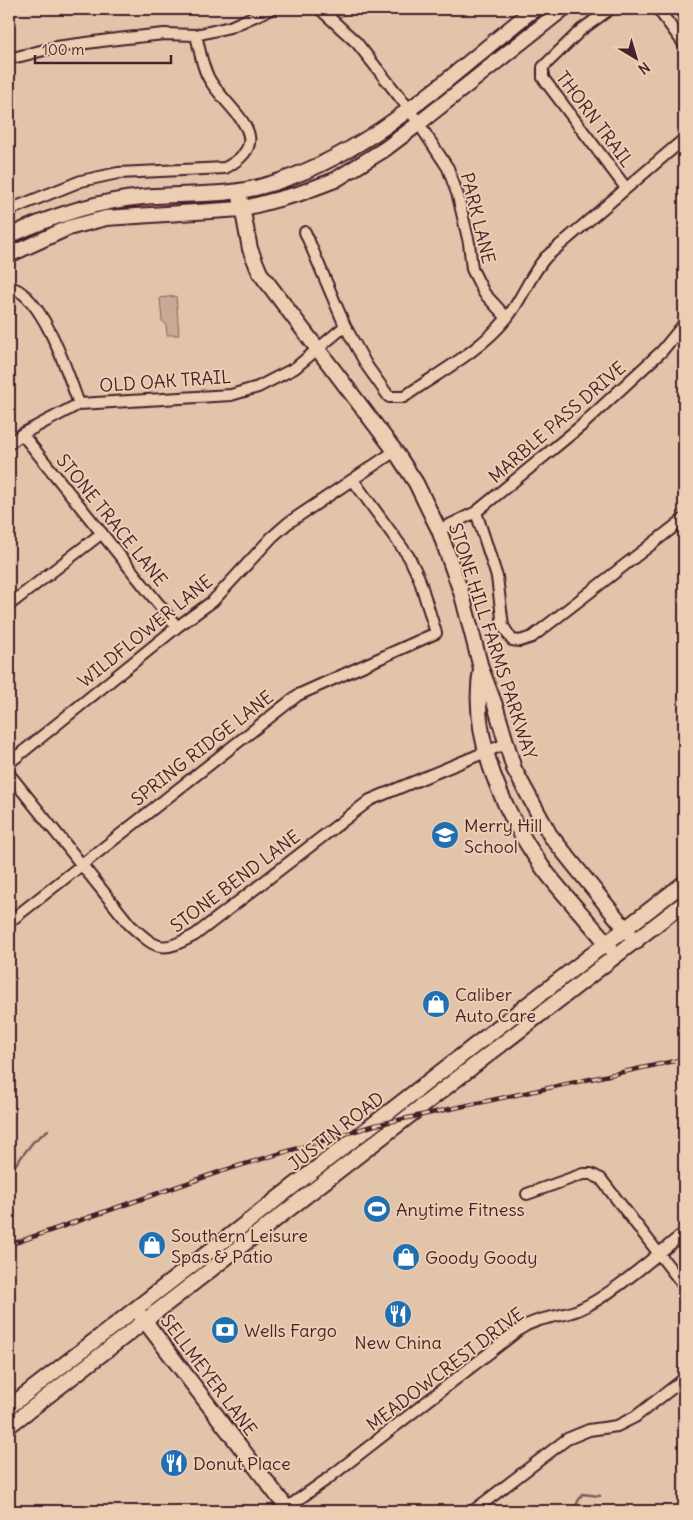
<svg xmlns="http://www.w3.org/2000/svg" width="693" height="1520" font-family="Delius,sans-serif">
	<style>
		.green { fill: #c9a895; stroke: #8a6460 }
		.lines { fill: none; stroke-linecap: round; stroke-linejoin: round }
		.stream { stroke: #815a59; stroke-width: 2.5 }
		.street-casing { stroke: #4a1f2b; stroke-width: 14 }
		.secondary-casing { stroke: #4a1f2b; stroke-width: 18 }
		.street { stroke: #ecceb2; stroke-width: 10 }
		.secondary { stroke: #ecceb2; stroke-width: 14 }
		.rail-casing { stroke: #4a1f2b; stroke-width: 4.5 }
		.rail { stroke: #ecceb2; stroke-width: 2.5; stroke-dasharray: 8; stroke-linecap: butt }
		.labels { text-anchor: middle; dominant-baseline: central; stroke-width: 4; stroke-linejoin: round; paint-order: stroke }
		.street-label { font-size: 18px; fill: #4a1f2b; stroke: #ecceb2 }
		.poi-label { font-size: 18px; fill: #4a1f2b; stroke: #ecceb2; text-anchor: start }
	</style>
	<rect width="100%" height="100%" fill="#e2c4aa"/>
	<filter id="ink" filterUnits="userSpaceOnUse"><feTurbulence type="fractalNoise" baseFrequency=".02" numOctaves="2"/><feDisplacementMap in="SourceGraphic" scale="10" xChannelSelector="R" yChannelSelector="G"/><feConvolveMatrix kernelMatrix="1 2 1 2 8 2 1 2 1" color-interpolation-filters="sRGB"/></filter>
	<g filter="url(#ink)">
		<!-- green -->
		<path class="green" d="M330 9H353L340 18Z
			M176 296 179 335H167L166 324 162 321 160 298Z"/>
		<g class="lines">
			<!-- stream -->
			<path class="stream" d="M9 1173 33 1142 48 1130
				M573 1511 582 1494 600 1496"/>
			<!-- street casing -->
			<g class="street-casing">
				<path id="street" d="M320 9 357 43 409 109 448 168 458 196 469 243 472 269 484 293 507 318
					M610 9 581 30 543 67V78L626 188
					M658 9 684 44
					M9 59 56 47 117 39 164 34 196 35 230 27 271 9
					M9 210 81 181 118 173 225 168C278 140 231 113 211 82 202 69 200 50 196 35
					M305 232 345 326 367 366 389 397H404C438 373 480 351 506 319 522 300 529 276 546 257L684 139
					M9 290 13 288C44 299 68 374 79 404
					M22 434 177 627
					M9 444 22 434 79 404 231 395 258 387 295 368 345 326
					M476 512 497 577 503 626 512 640 520 641 532 637 684 519
					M439 530 476 512 581 426 662 351 684 324
					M9 605 102 533
					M9 763 177 627 213 601 272 537 288 523 395 451
					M9 774 130 925C158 950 161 953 195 935L370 800 505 744
					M9 922 298 695 436 633 419 578 409 557 353 480
					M527 1194 583 1174H591L601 1179 684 1286
					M282 1511 326 1480 520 1329C540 1316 557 1318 578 1310 611 1296 655 1256 684 1233
					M473 1511 567 1439 589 1430 617 1426 635 1417 684 1379"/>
			</g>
			<!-- secondary casing -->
			<g class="secondary-casing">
				<path id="secondary" d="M239 191 250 249 260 273 395 451 416 483 439 530 462 595 481 668 496 708 514 769 550 835 636 942
					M9 236C52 216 95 201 143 197 183 193 224 197 263 186 367 158 452 74 534 9
					M9 255 68 228 106 218 241 209 298 194 335 180 385 149 418 124 563 9
					M481 669C469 738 504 813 543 868 564 896 590 922 612 950
					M141 1316 289 1511
					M9 1407 684 883
					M9 1426 684 903"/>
			</g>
			<!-- street -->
			<use href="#street" class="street"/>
			<!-- secondary -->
			<use href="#secondary" class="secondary"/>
			<!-- rail casing -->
			<g class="rail-casing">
				<path id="rail" d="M9 1245 222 1171 375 1125 684 1059"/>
			</g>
			<!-- rail -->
			<use href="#rail" class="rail"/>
		</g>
	</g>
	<!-- icons -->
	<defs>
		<g id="school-disc" transform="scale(1.4375)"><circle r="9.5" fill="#1f6fb2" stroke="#ecceb2"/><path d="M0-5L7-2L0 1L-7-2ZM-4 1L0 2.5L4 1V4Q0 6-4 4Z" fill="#fff"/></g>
		<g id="shop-disc" transform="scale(1.4375)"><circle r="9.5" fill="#1f6fb2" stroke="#ecceb2"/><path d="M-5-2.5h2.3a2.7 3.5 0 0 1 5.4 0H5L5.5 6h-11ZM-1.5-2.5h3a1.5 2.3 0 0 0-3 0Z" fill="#fff"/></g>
		<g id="stadium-disc" transform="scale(1.4375)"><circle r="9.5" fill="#1f6fb2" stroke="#ecceb2"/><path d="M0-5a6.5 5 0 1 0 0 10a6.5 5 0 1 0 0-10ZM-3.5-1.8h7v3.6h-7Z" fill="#fff"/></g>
		<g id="restaurant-disc" transform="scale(1.4375)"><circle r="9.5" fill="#1f6fb2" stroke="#ecceb2"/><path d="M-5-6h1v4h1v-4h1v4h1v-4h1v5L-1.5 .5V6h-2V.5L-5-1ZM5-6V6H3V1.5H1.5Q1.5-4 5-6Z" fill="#fff"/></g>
		<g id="bank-disc" transform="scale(1.4375)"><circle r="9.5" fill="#1f6fb2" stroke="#ecceb2"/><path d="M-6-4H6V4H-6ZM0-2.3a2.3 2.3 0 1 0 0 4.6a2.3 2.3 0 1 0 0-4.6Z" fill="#fff"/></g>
	</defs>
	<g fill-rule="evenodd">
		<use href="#school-disc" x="445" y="835"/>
		<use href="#shop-disc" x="436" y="1004"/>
		<use href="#stadium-disc" x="377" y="1209"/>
		<use href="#shop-disc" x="152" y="1245"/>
		<use href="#shop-disc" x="406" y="1257"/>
		<use href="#restaurant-disc" x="398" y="1314"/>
		<use href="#bank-disc" x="225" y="1330"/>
		<use href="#restaurant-disc" x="174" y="1463"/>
	</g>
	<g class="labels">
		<!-- street labels -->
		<g class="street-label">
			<text transform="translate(595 119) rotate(53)">THORN TRAIL</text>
			<text transform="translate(478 218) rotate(76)">PARK LANE</text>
			<text transform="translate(165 381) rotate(-4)">OLD OAK TRAIL</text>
			<text transform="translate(557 422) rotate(-41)">MARBLE PASS DRIVE</text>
			<text transform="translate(112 520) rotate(51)">STONE TRACE LANE</text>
			<text transform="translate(145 631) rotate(-39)">WILDFLOWER LANE</text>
			<text transform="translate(493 641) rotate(72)">STONE HILL FARMS PARKWAY</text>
			<text transform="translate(202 748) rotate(-38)">SPRING RIDGE LANE</text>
			<text transform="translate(235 881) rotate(-37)">STONE BEND LANE</text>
			<text transform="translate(336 1131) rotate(-38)">JUSTIN ROAD</text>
			<text transform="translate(445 1369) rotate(-37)">MEADOWCREST DRIVE</text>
			<text transform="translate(209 1375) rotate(53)">SELLMEYER LANE</text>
		</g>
		<!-- poi labels -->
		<g class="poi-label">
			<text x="464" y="825">Merry Hill<tspan x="464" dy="21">School</tspan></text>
			<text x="455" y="994">Caliber<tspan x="455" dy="21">Auto Care</tspan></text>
			<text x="396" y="1209">Anytime Fitness</text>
			<text x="171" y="1235">Southern Leisure<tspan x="171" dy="21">Spas &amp; Patio</tspan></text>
			<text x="425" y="1257">Goody Goody</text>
			<text x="244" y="1330">Wells Fargo</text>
			<text x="398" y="1342" text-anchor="middle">New China</text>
			<text x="193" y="1463">Donut Place</text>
		</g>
	</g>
	<!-- margin -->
	<rect width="693" height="1520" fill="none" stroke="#ecceb2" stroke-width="30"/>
	<rect x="15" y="15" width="663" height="1490" fill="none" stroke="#4a1f2b" stroke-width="2" filter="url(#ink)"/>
	<!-- north arrow -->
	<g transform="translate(636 58) rotate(142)" stroke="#ecceb2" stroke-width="4" paint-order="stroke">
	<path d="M0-4L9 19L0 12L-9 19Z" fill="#4a1f2b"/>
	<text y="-8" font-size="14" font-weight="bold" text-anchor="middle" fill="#4a1f2b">N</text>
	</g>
	<!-- scale -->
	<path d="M35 55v8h136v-8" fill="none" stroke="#4a1f2b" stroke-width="2.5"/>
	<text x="42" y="55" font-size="15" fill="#4a1f2b" stroke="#ecceb2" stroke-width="4" paint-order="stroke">100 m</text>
</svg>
